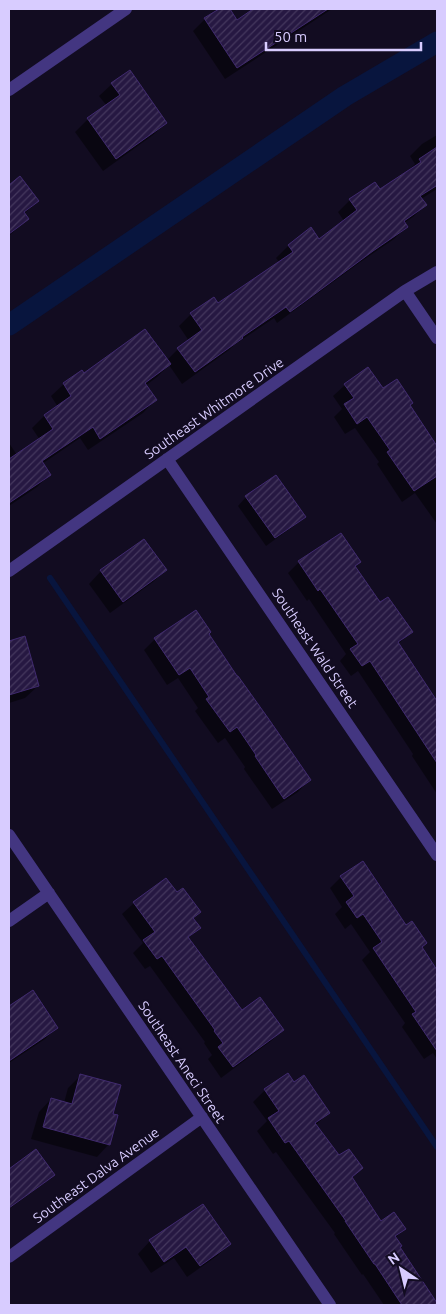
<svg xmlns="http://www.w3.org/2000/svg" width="446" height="1314" font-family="Ubuntu,sans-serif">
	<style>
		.shadow { fill: #0007 }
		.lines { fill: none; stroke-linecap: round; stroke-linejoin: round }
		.stream { stroke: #08153e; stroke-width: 6 }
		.canal { stroke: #08153e; stroke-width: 21 }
		.building { fill: url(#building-hatch); stroke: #402a6f }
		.street { stroke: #433681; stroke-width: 12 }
		.labels { text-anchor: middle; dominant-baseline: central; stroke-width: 4.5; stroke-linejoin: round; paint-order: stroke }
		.street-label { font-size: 14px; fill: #d8ccff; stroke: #120c21 }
	</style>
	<defs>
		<pattern id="building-hatch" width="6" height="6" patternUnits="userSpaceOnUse" patternTransform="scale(1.25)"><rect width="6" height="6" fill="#261842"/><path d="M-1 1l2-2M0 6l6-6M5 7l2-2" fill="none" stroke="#45385e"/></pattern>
	</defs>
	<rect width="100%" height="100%" fill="#120c21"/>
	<!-- shadow -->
	<path class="shadow" d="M221 9H228L236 21 256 9H332L225 79 193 31 205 19Z
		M112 84 166 123 153 135 103 171 75 132 88 119 107 106 99 96Z
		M437 135V189L421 199 425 205 413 217 404 223 406 227 394 239 359 263 277 323 274 318 234 345 229 350 182 384 169 365 157 377 145 386 155 400 143 413 88 450 80 438 42 464 49 475 37 487 9 506V443L17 455 40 440 32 428 44 416 58 407 51 396 64 384 84 375 167 360 178 349 189 341 179 326 191 314 217 304 280 263 276 258 288 246 310 229 319 240 344 221 338 212 350 200 380 191 407 172 415 164 410 156 422 144Z
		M20 178 37 201 24 214 27 219 9 236V186Z
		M345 385 382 390 409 406 437 448V524L415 493 402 502 377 464 379 462 355 428 345 434 334 417 342 409 333 396Z
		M246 497 304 517 295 525 266 546 238 506Z
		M299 562 354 567 379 604 411 632 398 644 437 709V794L412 756 413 754 358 671 351 676 340 661 346 654 309 599 307 601 288 573Z
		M165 570 153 582 110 613 89 584 101 571Z
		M207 634 309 780 298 792 272 809 244 769 245 767 225 738 218 743 195 711 198 708 178 678 167 685 144 650 155 639Z
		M24 638 38 686 25 698 9 703V642Z
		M341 877 421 947 437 972V1059L433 1053 424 1059 402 1027 405 1023 362 960 370 952 351 924 345 929 335 914 342 907 330 888Z
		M177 894 199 912 193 919 199 927 188 938 241 1012 282 1030 271 1041 221 1078 208 1059 212 1055 204 1043 205 1042 150 966 145 969 133 953 143 943 122 914 134 903Z
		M32 992 56 1028 45 1039 9 1063V1008Z
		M81 1075 112 1115 109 1144 97 1157 31 1139 39 1112 51 1099 64 1103 68 1088Z
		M288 1075 294 1083 328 1113 316 1125 339 1157 361 1168 352 1178 381 1223 404 1229 395 1238 399 1247 435 1301 437 1300V1305H384L363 1274 362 1275 334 1234 335 1233 276 1152 273 1154 257 1131 267 1121 253 1102 265 1090Z
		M36 1151 53 1175 44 1183 9 1209V1170Z
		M150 1241 229 1244 217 1256 187 1277 174 1258 151 1273 138 1254Z"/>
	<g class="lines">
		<!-- stream -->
		<path class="stream" d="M50 578 437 1147"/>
		<!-- canal -->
		<path class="canal" d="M9 325 345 96 437 42"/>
	</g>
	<!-- building -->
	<path class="building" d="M219 9H230L237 20 253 9H328L237 68 204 18Z
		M130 70 167 123 116 159 87 118 120 95 111 83Z
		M437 147V188L436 186 420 196 427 205 404 221 408 227 373 251 304 302 290 312 286 307 242 337 243 338 195 372 177 348 202 330 190 313 214 297 218 303 293 252 288 245 311 227 319 239 357 210 349 199 375 182 380 189 421 162 419 159Z
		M20 176 39 201 24 212 29 219 9 234V185Z
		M145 329 171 364 145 383 157 400 100 439 93 427 42 461 51 475 9 503V459L53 429 44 415 71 396 63 383 82 370 84 373Z
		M368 367 383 388 397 379 413 403 410 405 437 446V476L414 491 387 452 390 450 367 417 357 424 344 404 354 398 344 384Z
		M276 475 306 517 275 538 245 496Z
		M341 533 361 562 355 566 380 602 388 597 413 632 398 642 437 701V763L370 661 362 666 350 649 358 644 320 589 318 591 298 561Z
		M144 539 167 570 123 602 100 570Z
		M196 610 211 632 209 634 237 676H238L268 718 311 780 284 799 255 756 256 755 237 727 230 732 206 699 209 697 190 668 179 675 154 638Z
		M25 636 39 686 9 695V641Z
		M363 861 406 925 412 921 427 943 422 947 437 970V1051L412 1014 416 1012 373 948 382 942 363 914 357 918 346 902 354 896 340 876Z
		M166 878 177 892 183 888 201 912 193 918 201 928 188 937 242 1010 260 997 284 1030 233 1067 218 1047 223 1043 214 1031 215 1030 162 956 157 959 143 940 155 932 133 902Z
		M33 990 58 1028 9 1061V1006Z
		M288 1073 294 1082 304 1075 330 1113 315 1123 339 1155 349 1149 363 1168 352 1177 381 1221 394 1212 406 1229 395 1236 402 1246 400 1247 437 1303V1305H402L375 1264H374L345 1221H346L289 1141 285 1143 268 1118 279 1111 264 1089Z
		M80 1074 121 1085 113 1114 118 1115 110 1145 43 1127 51 1098 72 1104Z
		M36 1149 55 1175 9 1208V1169Z
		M203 1204 231 1244 200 1266 186 1247 164 1262 149 1240Z"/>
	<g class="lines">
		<!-- street -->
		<path class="street" d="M9 90 126 9
			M405 291 437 338
			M167 459 437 855
			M9 571 405 291 437 272
			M9 835 330 1305
			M9 921 49 893
			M9 1257 202 1117"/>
	</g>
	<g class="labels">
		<!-- street labels -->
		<g class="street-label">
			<text transform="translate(214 408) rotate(-35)">Southeast Whitmore Drive</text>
			<text transform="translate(315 648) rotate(56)">Southeast Wald Street</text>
			<text transform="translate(182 1062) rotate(56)">Southeast Aneci Street</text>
			<text transform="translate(96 1175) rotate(-36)">Southeast Dalva Avenue</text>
		</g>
	</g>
	<!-- border -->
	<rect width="446" height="1314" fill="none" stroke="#d8ccff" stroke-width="20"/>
	<!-- north arrow -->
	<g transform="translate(401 1269) rotate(325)" stroke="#120c21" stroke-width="4" paint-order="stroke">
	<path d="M0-4L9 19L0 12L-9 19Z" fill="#d8ccff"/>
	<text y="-8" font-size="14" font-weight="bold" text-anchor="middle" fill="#d8ccff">N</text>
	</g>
	<!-- scale -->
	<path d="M266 42v8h155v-8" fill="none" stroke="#d8ccff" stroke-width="2.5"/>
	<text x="274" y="42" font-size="15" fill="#d8ccff" stroke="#120c21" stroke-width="4" paint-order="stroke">50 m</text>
</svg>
